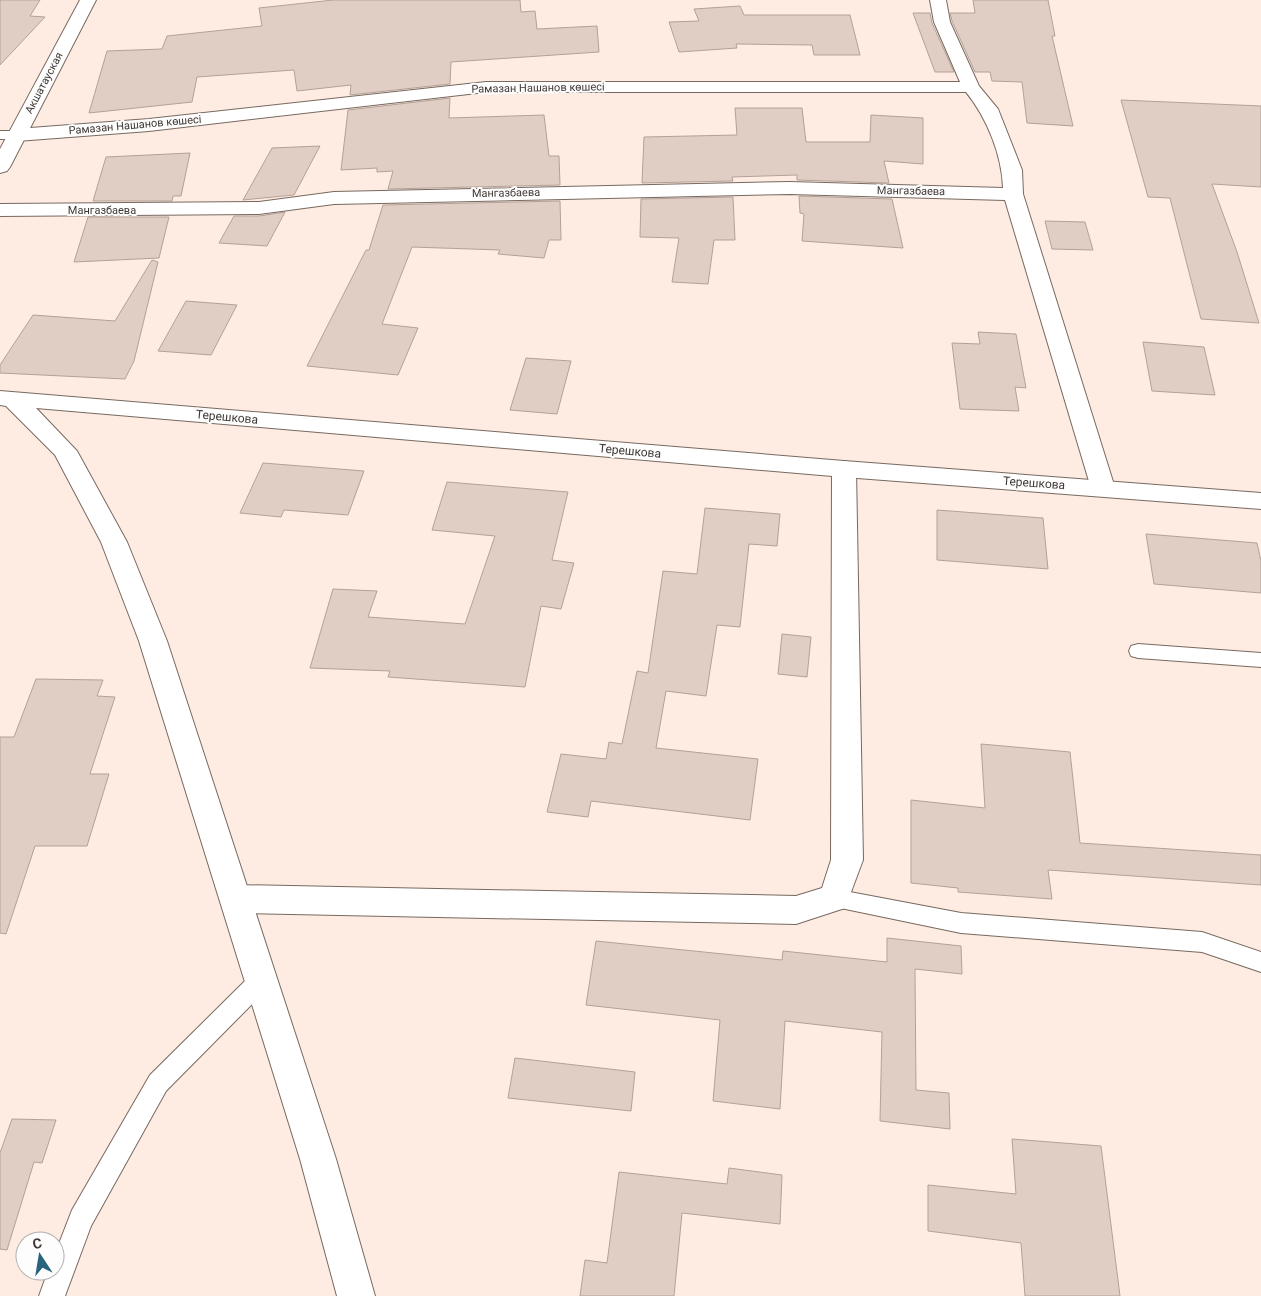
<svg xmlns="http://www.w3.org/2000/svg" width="1261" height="1296" font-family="Roboto,sans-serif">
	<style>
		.building { fill: #e0cec4; stroke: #b3a198 }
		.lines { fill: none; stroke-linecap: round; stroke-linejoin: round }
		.service-casing { stroke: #786960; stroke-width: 2 }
		.minor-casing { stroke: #786960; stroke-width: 2 }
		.tertiary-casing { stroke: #786960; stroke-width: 2 }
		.service { fill: #fff; fill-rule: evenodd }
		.minor { fill: #fff; fill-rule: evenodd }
		.tertiary { fill: #fff; fill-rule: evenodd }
		.labels { text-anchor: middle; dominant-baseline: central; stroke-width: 4; stroke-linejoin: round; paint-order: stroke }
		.far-street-label { font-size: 11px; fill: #403835; stroke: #fdfdfd }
		.street-label { font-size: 12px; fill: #403835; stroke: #fdfdfd }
	</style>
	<rect width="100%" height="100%" fill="#feece2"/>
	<!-- building -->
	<path class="building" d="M0 0H40L30 16 45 17 0 65Z
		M333 0H520L521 12 535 11 537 29 597 26 599 52 451 62 450 84 350 95 351 85 297 91 294 70 197 77 192 102 89 113 107 51 162 49 167 36 262 26 259 8Z
		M973 0H1048L1055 36H1052L1073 126 1027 123 1022 82 992 81 990 72H975L952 21 950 13H975Z
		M740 6 744 15H850L860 55H814L812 45 736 44 737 48 679 52 669 22 699 21 694 9Z
		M913 13H930L932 23 954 72H935Z
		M450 98 449 118 544 115 549 156H559L560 185 388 189 393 171 377 172V168L341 170 348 110Z
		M1121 100 1261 106V187L1212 184 1237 252 1259 323 1201 319 1170 198 1148 197Z
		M735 108H802L806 142H870L871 115 923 118V164L884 161 889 183 797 180V175L732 177 733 181 642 183 644 137 737 135Z
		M320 146 294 195 243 200 272 148Z
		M190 153 181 196H173L172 201H93L106 157Z
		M799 196 892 199 903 248 802 241 804 214 800 213Z
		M733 197 735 240H714L708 284 672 282 679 238 640 237 641 199Z
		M560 201 561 240H549L544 258 498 254 500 250 412 247 382 324 418 328 398 375 307 366 366 250H369L383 205Z
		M285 212 267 246 219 243 234 216H259Z
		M88 217H169L159 258 74 262Z
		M1045 221 1085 222 1093 250 1052 249Z
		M152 260 158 262 134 361 125 379 0 373V365L33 315 115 321Z
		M186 301 237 305 211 355 158 351Z
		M978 332 1016 334 1026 388 1015 387 1019 411 960 409 952 343 980 344Z
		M1143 342 1204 347 1215 395 1152 391Z
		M526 358 571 361 557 414 510 410Z
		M263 463 364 471 348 515 284 510 281 517 240 513Z
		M447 482 568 492 552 560 574 563 561 609 541 606 525 687 388 677 390 671 310 668 333 589 377 591 368 617 465 624 495 536 432 530Z
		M705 508 780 514 777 546 749 544 740 627 717 625 706 696 666 691 656 748 758 759 750 820 591 801 588 817 547 812 561 754 606 759 609 742 622 744 637 671 648 673 663 571 697 574Z
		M937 510 1043 518 1048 569 937 560Z
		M1146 534 1257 543 1261 561V593L1154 584Z
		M782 634 811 637 807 677 778 674Z
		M36 679 103 680 97 696 115 697 90 774H109L87 846H35L6 934 0 933V737H14Z
		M981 744 1070 752 1080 843 1261 855V885L1048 870 1052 899 958 892V888L911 883V800L985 808Z
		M887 938 961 946 962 974 915 969 916 1090 949 1093 950 1129 880 1121 882 1032 785 1021 780 1109 713 1101 720 1020 586 1005 596 941 782 960 783 951 887 962Z
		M515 1058 635 1072 631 1111 508 1098Z
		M12 1119 56 1120 42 1163 34 1162 7 1250 0 1249V1153Z
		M1012 1139 1101 1146 1120 1296H1025L1021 1243 928 1231V1185L1016 1194Z
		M729 1168 782 1175 780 1224 682 1213 674 1296H580L585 1260 607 1263 619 1172 727 1184Z"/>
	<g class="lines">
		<!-- service casing -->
		<g class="service-casing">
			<path id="service" d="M0 131H17L23 135 17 139H0Z
				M1138 644 1261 653V667L1138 658 1131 656 1129 651 1131 646Z
				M834 889 961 913 1202 932 1261 952V972L1202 952 961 933 826 905 823 898 826 891Z
				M261 970 269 973 272 980 269 987 166 1091 91 1226 65 1296H39L48 1271H55V1254L72 1210 150 1075 253 973Z"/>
		</g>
		<!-- minor casing -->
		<g class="minor-casing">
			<path id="minor" d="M930 0H946L950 22 979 86 998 109 1022 170 1023 194 1115 488 1112 494 1103 496 1094 494 1091 488 1005 200 790 194 334 204 259 214 0 216V204L259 202 334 192 790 182 1003 188C1002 155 987 118 966 92H486L149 131 17 141 10 139 8 135 10 131 17 129 149 119 486 82H960L934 22Z
				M844 461 853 463 856 469 863 860 845 908 796 924 236 913 225 909 220 899 225 889 236 885 796 896 822 888 831 860 832 469 835 463Z"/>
		</g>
		<!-- tertiary casing -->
		<g class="tertiary-casing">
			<path id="tertiary" d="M80 0H96L10 167 7 171 0 173V149Z
				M0 391 844 461 1261 493V509L844 477 36 408 77 451 127 542 167 641 336 1159 375 1296H337L300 1159 139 641 101 542 55 455 6 406 0 405Z"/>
		</g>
		<!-- service -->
		<use href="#service" class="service"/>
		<!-- minor -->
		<use href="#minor" class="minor"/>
		<!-- tertiary -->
		<use href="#tertiary" class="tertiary"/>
	</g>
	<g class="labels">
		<!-- far-street labels -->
		<g class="far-street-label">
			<text transform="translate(44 83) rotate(-62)">Акшатауская</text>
			<text transform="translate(538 88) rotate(-1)">Рамазан Нашанов көшесі</text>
			<text transform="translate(135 125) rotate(-5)">Рамазан Нашанов көшесі</text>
			<text transform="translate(911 191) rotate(1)">Мангазбаева</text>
			<text transform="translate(506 193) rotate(-1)">Мангазбаева</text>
			<text x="102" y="210">Мангазбаева</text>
		</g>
		<!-- street labels -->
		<g class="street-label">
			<text transform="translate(227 417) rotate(5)">Терешкова</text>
			<text transform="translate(630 451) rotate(5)">Терешкова</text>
			<text transform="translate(1034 483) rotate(4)">Терешкова</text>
		</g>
	</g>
	<!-- north arrow -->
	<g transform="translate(40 1256) rotate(348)"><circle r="24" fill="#fdfdfd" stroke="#b1aead"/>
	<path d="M0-4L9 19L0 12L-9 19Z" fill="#2a637c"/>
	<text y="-8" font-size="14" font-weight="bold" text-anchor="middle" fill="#403835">С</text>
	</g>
</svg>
